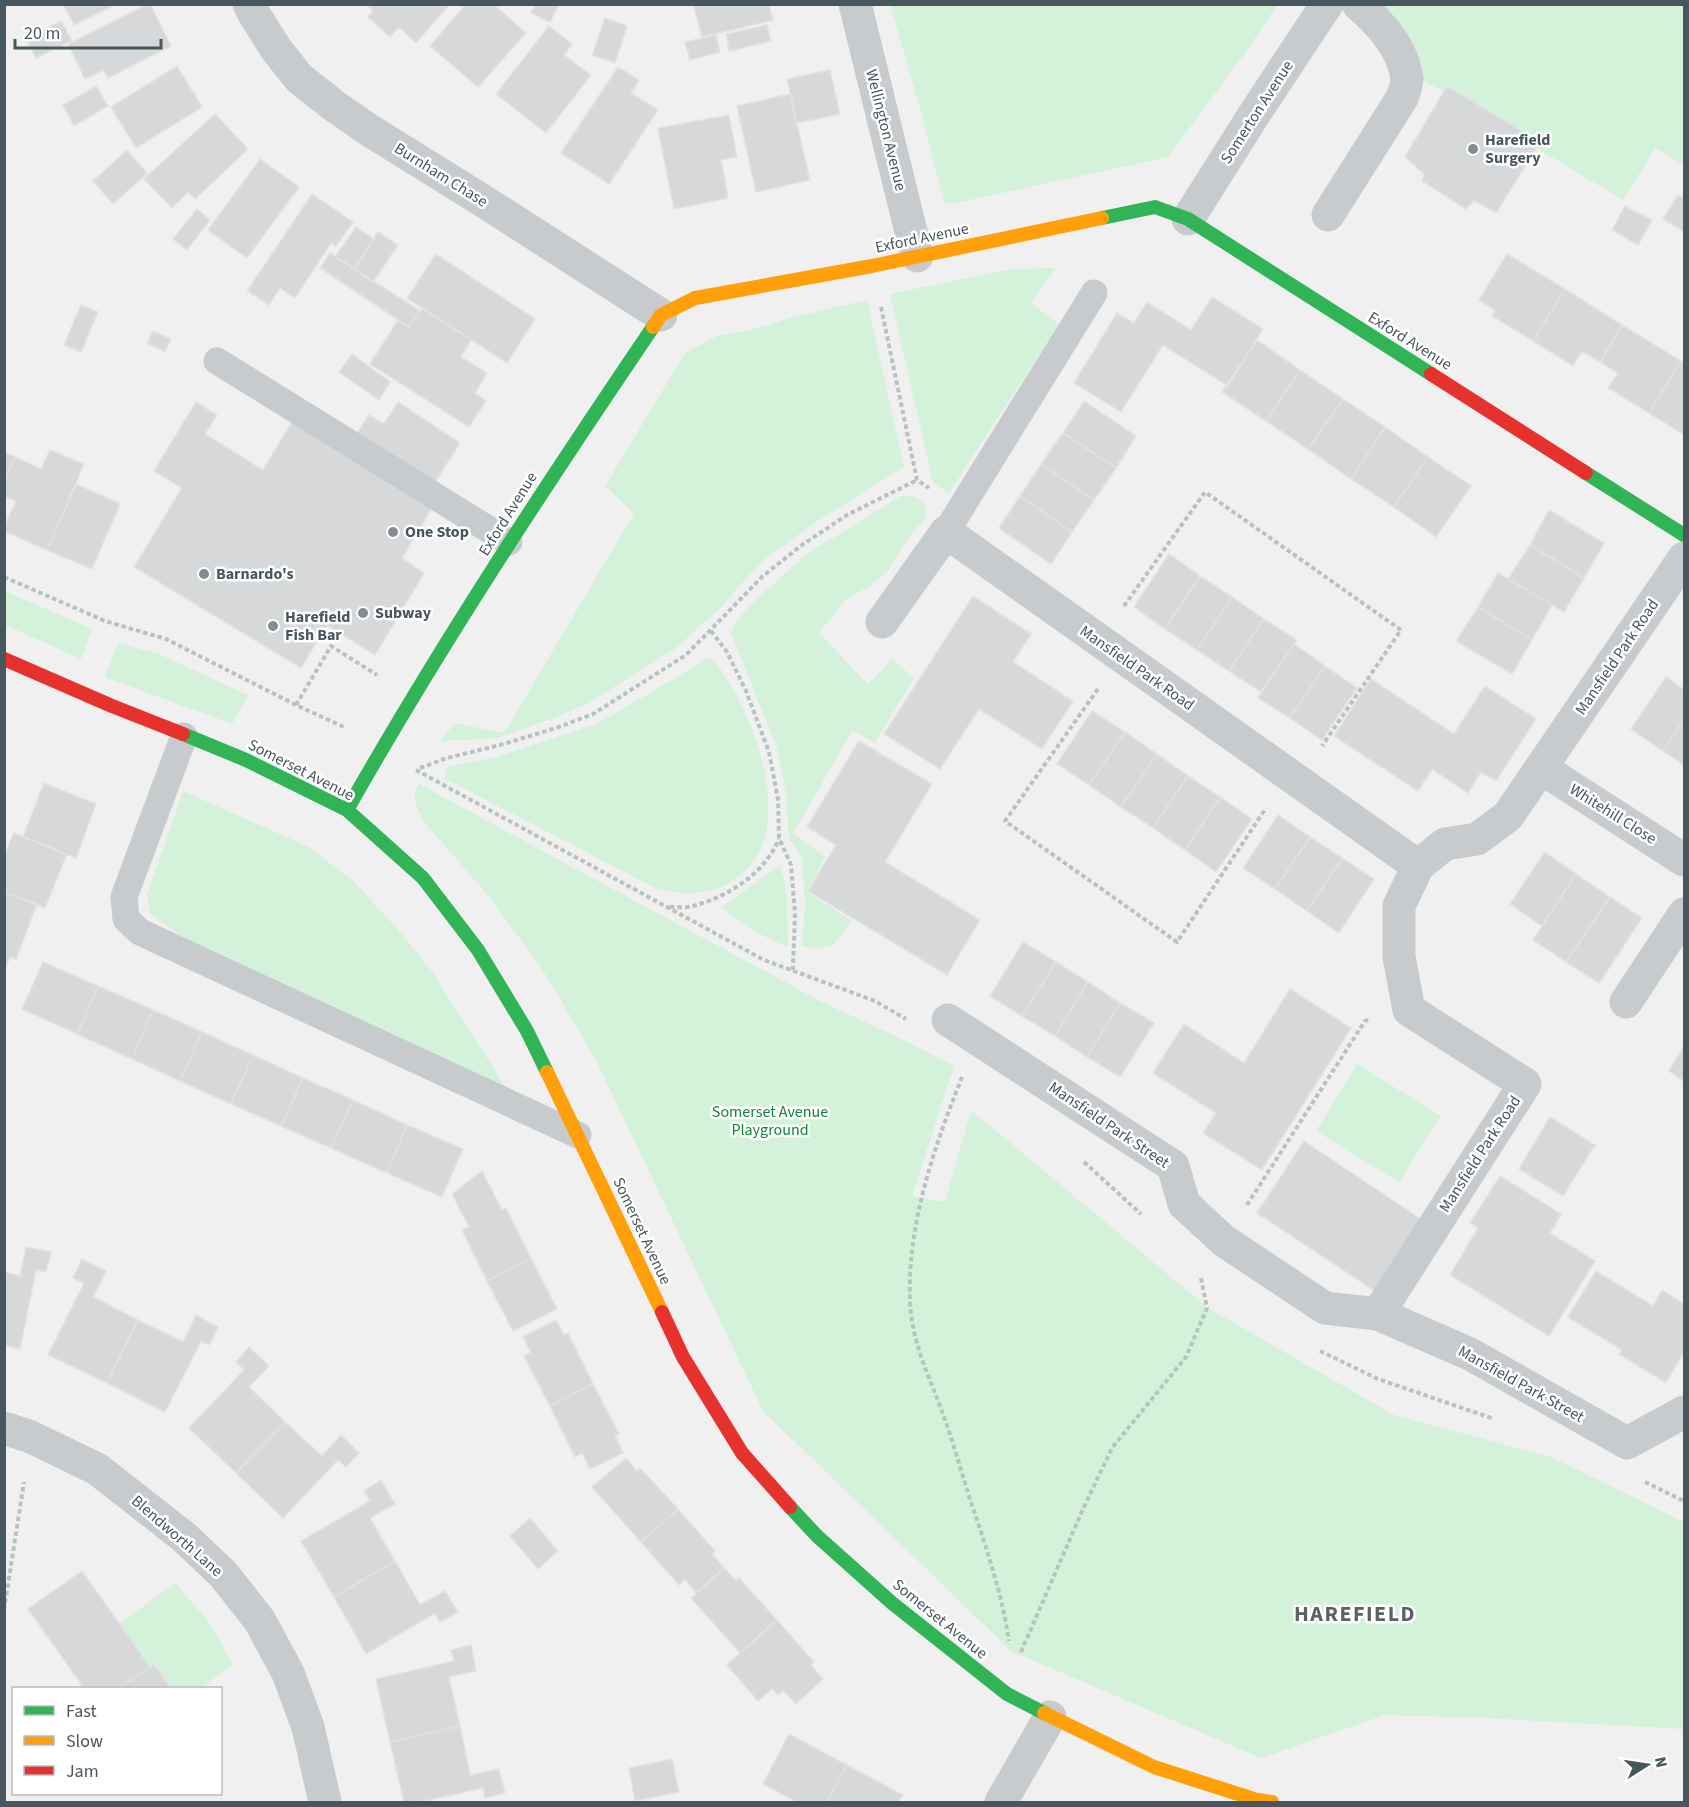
<svg xmlns="http://www.w3.org/2000/svg" width="1689" height="1807" font-family="'Source Sans 3',sans-serif">
	<style>
		.green { fill: #d3f2d9 }
		.building { fill: #d7d8d9; stroke: #e2e2e3; stroke-width: 1.5 }
		.lines { fill: none; stroke-linecap: round; stroke-linejoin: round }
		.path { stroke: #b6c4bd; stroke-width: 4; stroke-dasharray: 4.5 3; stroke-linecap: butt }
		.lane { stroke: #c7cbcd; stroke-width: 27 }
		.street { stroke: #c7cbcd; stroke-width: 33 }
		.fast { stroke: #30b455; stroke-width: 14 }
		.slow { stroke: #ff9f0a; stroke-width: 14 }
		.jam { stroke: #e5322d; stroke-width: 14 }
		.poi-dot { fill: #828d91; stroke: #fff; stroke-width: 2 }
		.labels { text-anchor: middle; dominant-baseline: central; stroke-width: 5; stroke-linejoin: round; paint-order: stroke }
		.street-label { font-size: 16px; fill: #46575e; stroke: #fff }
		.poi-label { font-size: 16px; font-weight: bold; fill: #46575e; stroke: #fff; text-anchor: start }
		.park-label { font-size: 16px; fill: #0f8735; stroke: #fff }
		.district-label { font-size: 22px; font-weight: bold; letter-spacing: 1.5px; fill: #5b6165; stroke: #fff }
	</style>
	<rect width="100%" height="100%" fill="#f1f0f0"/>
	<!-- green -->
	<path class="green" d="M890 5V4L1277 5 1245 53 1168 157 951 204 944 202 917 98Z
		M1369 5H1684V165L1655 148 1623 200 1415 75Z
		M1056 268 1031 303 1059 324 949 493 933 483 890 294 1011 269Z
		M867 300 904 467 816 522 762 561 719 609 676 648 587 704 556 717 498 738 440 741 455 723 504 733 634 514 605 486 685 353 717 336 750 330 790 318Z
		M901 496 916 497 923 502 926 508V517L907 540 889 569 869 587 846 599 819 633 868 684 892 659 914 678 875 743 853 730 793 833 825 857 807 892 852 921 833 945 812 949 802 946 805 906 802 858 789 839 786 794 776 745 731 633 736 621 762 594 807 554Z
		M5 591 92 629 81 659 5 625Z
		M118 643 159 654 248 695 232 724 105 677Z
		M707 658 714 660C750 707 791 806 754 861 750 866 745 870 741 874 725 888 707 894 686 893 676 893 665 890 655 888L444 778 447 767 495 757 595 725 694 667Z
		M419 784 822 1002 902 1039 954 1066 912 1196 945 1202 971 1110 1208 1308 1394 1415 1551 1457 1684 1522V1729L1484 1718 1385 1715 1261 1758 1011 1651 763 1411 595 1058 544 972 491 899 424 822 416 806 414 794Z
		M183 791 309 847 353 881 394 925 431 970 510 1094 185 939 150 913 147 895Z
		M779 866C790 887 787 923 788 947 763 937 742 925 722 907Z
		M1357 1064 1441 1116 1399 1182 1316 1131Z
		M175 1583 209 1622 233 1665 201 1688H171L154 1664 150 1667 119 1624Z"/>
	<!-- building -->
	<path class="building" d="M63 4H117L74 25Z
		M148 4H150L171 46 108 78 104 70 85 79 68 44Z
		M366 4H450L416 43 399 27 390 37 368 17 373 11Z
		M466 4H493L526 33 478 87 430 46Z
		M536 4H559L550 22 531 13Z
		M693 4H769L773 20 702 37Z
		M605 18 627 26 615 63 592 55Z
		M61 21 72 41 36 58 26 38Z
		M767 25 771 41 729 51 726 34Z
		M549 26 572 44 564 55 591 75 546 133 496 94Z
		M716 35 720 52 690 60 685 42Z
		M177 66 202 107 136 148 111 107Z
		M618 67 639 80 631 93 658 110 609 184 561 153Z
		M830 70 840 114 797 123 787 79Z
		M96 86 108 106 74 126 63 105Z
		M1447 86 1540 142 1496 213 1474 200 1466 209 1422 181 1424 174 1405 157Z
		M790 94 810 180 756 192 737 106Z
		M215 114 248 149 195 199 188 192 172 208 144 179Z
		M729 115 737 157 721 160 728 198 674 209 658 128Z
		M127 150 147 173 113 204 93 181Z
		M260 159 299 187 247 258 208 230Z
		M312 194 353 222 336 246 331 243 295 298 280 288 269 305 247 291Z
		M1678 195 1684 199V232L1663 219Z
		M1625 206 1652 220 1638 245 1612 230Z
		M197 209 210 220 187 250 173 239Z
		M356 227 374 239 354 269 335 257Z
		M378 232 398 245 373 282 354 269Z
		M330 253 420 311 409 327 320 268Z
		M436 254 535 319 507 363 407 298Z
		M1507 254 1565 289 1533 341 1492 316 1495 310 1479 300Z
		M1565 289 1622 325 1600 362 1582 351 1573 366 1533 341Z
		M1212 297 1263 329 1228 386 1163 345 1121 412 1074 383 1117 313 1134 323 1147 302 1191 330Z
		M81 305 98 312 81 352 64 345Z
		M422 308 471 340 461 357 487 373 475 393 486 401 469 427 370 364 398 320 409 327Z
		M1622 325 1681 361 1649 413 1608 388 1618 373 1600 362Z
		M153 331 171 339 165 352 147 343Z
		M1257 340 1300 370 1266 421 1222 392Z
		M352 354 390 382 379 400 339 372Z
		M1681 361 1684 363V435L1649 413Z
		M1300 370 1343 399 1308 449 1266 421Z
		M1343 399 1385 427 1351 479 1308 449Z
		M1084 401 1136 436 1116 468 1063 433Z
		M196 402 217 415 205 434 263 470 293 420 433 506 402 558 424 573 375 655 327 625 301 668 134 567 182 488 154 471Z
		M398 402 460 443 432 487 354 438 369 415 384 424Z
		M1385 427 1428 457 1394 507 1351 479Z
		M1063 433 1116 468 1094 500 1041 464Z
		M50 450 84 464 47 550 4 531V527L16 501 4 496V482L15 457 41 469Z
		M4 452 15 457 4 482Z
		M1428 457 1471 486 1436 537 1394 507Z
		M1041 464 1094 500 1072 532 1020 496Z
		M76 484 120 504 92 569 47 550Z
		M1020 496 1072 532 1051 564 999 528Z
		M1549 510 1604 543 1584 578 1530 545Z
		M1530 545 1584 578 1564 612 1508 579Z
		M1169 554 1200 576 1165 629 1134 607Z
		M1498 573 1552 605 1532 640 1478 607Z
		M1200 576 1232 597 1197 650 1165 629Z
		M973 596 1031 634 1013 662 1073 701 1042 749 979 709 940 769 884 734Z
		M1232 597 1264 619 1229 671 1197 650Z
		M1478 607 1532 640 1512 674 1456 641Z
		M1264 619 1297 640 1261 692 1229 671Z
		M1294 644 1325 666 1290 718 1258 698Z
		M1325 666 1357 688 1322 740 1290 718Z
		M1666 677 1684 690V719L1663 751 1631 729Z
		M1371 679 1454 734 1485 686 1536 719 1496 781 1481 772 1468 793 1432 769 1418 791 1334 736Z
		M1092 711 1125 732 1089 785 1057 764Z
		M1684 719V765L1663 751Z
		M1125 732 1157 754 1121 807 1089 785Z
		M859 741 932 784 885 862 980 920 947 975 808 891 836 845 807 827Z
		M1157 754 1188 776 1153 828 1121 807Z
		M1188 776 1220 797 1185 850 1153 828Z
		M44 783 96 804 76 858 23 837Z
		M1220 797 1252 819 1216 872 1185 850Z
		M1278 815 1310 837 1275 889 1243 868Z
		M14 833 67 854 45 908 4 892V856Z
		M1310 837 1342 858 1307 911 1275 889Z
		M1545 852 1576 874 1542 926 1510 904Z
		M1342 858 1374 879 1339 933 1307 911Z
		M1576 874 1610 897 1566 962 1533 940Z
		M4 892 37 904 16 959 10 957 4 971Z
		M1610 897 1642 918 1599 983 1566 962Z
		M1023 942 1056 962 1022 1016 990 996Z
		M43 962 98 986 77 1034 22 1009Z
		M1056 962 1088 982 1055 1036 1022 1016Z
		M1088 982 1120 1003 1087 1057 1055 1036Z
		M98 986 153 1010 132 1059 77 1034Z
		M1290 989 1351 1028 1262 1170 1203 1133 1216 1113 1153 1073 1184 1024 1244 1063Z
		M1120 1003 1154 1023 1120 1077 1087 1057Z
		M153 1010 202 1032 180 1081 132 1059Z
		M202 1032 253 1055 231 1104 180 1081Z
		M1684 1046V1081L1669 1071Z
		M253 1055 303 1078 281 1126 231 1104Z
		M303 1078 353 1100 331 1148 281 1126Z
		M353 1100 407 1125 387 1173 331 1148Z
		M1550 1117 1595 1145 1563 1196 1519 1169Z
		M407 1125 463 1149 442 1197 387 1173Z
		M1304 1141 1422 1220 1375 1291 1257 1213Z
		M482 1171 502 1210 506 1208 531 1258 487 1281 462 1230 469 1227 452 1194Z
		M1500 1176 1561 1214 1550 1233 1595 1261 1549 1336 1450 1275 1478 1228 1470 1223Z
		M26 1247 51 1252 46 1272 36 1270 20 1349 4 1345V1272L20 1276Z
		M531 1258 557 1309 513 1331 487 1281Z
		M82 1259 106 1271 93 1297 138 1320 107 1383 48 1355 84 1283 73 1278Z
		M1596 1271 1653 1306 1662 1290 1684 1304V1352L1666 1383 1619 1354 1622 1350 1568 1317Z
		M196 1315 218 1327 209 1345 201 1341 165 1412 107 1383 138 1320 183 1342Z
		M556 1320 564 1335 568 1333 593 1384 550 1406 524 1356 531 1352 523 1337Z
		M249 1347 269 1366 249 1387 285 1422 236 1473 189 1428 244 1370 236 1362Z
		M593 1384 619 1434 615 1436 623 1453 590 1469 582 1453 575 1457 550 1406Z
		M285 1422 322 1456 341 1435 359 1453 346 1467 338 1460 283 1518 236 1473Z
		M626 1458 637 1471 640 1468 678 1509 641 1542 592 1487Z
		M381 1480 395 1504 370 1518 395 1561 334 1597 301 1541 370 1501 364 1491Z
		M678 1509 715 1551 712 1554 724 1568 696 1593 685 1579 679 1585 641 1542Z
		M530 1518 558 1551 538 1569 510 1536Z
		M395 1561 420 1605 445 1591 458 1612 440 1622 435 1613 366 1654 334 1597Z
		M724 1568 736 1581 739 1578 777 1620 740 1653 691 1598Z
		M82 1571 150 1667 119 1688H84L28 1609Z
		M777 1620 814 1662 811 1665 823 1679 796 1704 783 1690 778 1695 772 1689 758 1701 727 1665Z
		M471 1645 476 1671 449 1677 460 1726 390 1742 376 1679 454 1661 451 1650Z
		M154 1664 171 1688H119L150 1667Z
		M460 1726 470 1775 499 1769 505 1793 485 1798 483 1788 420 1802H404L390 1742Z
		M789 1734 847 1765 827 1802H797L763 1784Z
		M672 1759 679 1792 635 1801 629 1768Z
		M847 1765 903 1795 898 1802H827Z"/>
	<g class="lines">
		<!-- path -->
		<path class="path" d="M881 307 917 480 929 488
			M4 577 105 621 166 639 296 705 346 728
			M1124 606 1205 492 1401 630 1322 746
			M711 631 727 652 746 691 769 752 778 799 779 838 791 865 795 913 793 970
			M1098 689 1005 821 1177 942 1266 808
			M296 705 331 646 377 675
			M420 768 447 758 500 745 556 728 593 714 686 655 763 576 802 545 847 515 917 480
			M416 770 764 960 875 1001 906 1019
			M670 907C677 907 686 908 693 906 728 897 765 873 779 839
			M962 1077C934 1147 907 1225 910 1301 911 1341 930 1378 943 1414 954 1444 962 1475 972 1505 987 1550 1002 1594 1009 1641
			M1084 1162 1141 1214
			M1247 1205 1365 1021 1369 1020
			M1320 1351 1378 1379 1494 1419
			M1645 1482 1684 1501
			M4 1610 24 1482
			M1021 1652 1083 1509 1112 1448 1186 1357 1207 1308 1201 1278"/>
		<!-- lane -->
		<path class="lane" d="M217 361 509 542
			M946 532 1094 293
			M184 736 124 897 126 919 140 932 578 1135"/>
		<!-- street -->
		<path class="street" d="M249 4 254 14 276 49 299 78 333 105 369 130 480 199 661 315
			M855 4 917 256
			M1328 215 1402 98C1404 92 1407 85 1407 79 1403 48 1381 24 1358 4
			M1188 219 1255 113 1327 4
			M882 622 946 532 1418 866
			M1541 768 1684 860
			M1626 1002 1684 914
			M948 1020 1173 1166 1184 1204 1224 1241 1325 1308 1378 1314 1470 1354 1627 1443 1684 1412
			M1378 1314 1525 1084 1409 1010 1399 957V906L1418 866 1445 844 1477 839 1508 816 1684 558
			M4 1428 31 1437 97 1469 184 1537 224 1575 260 1621 288 1673 308 1727 325 1802
			M1001 1802 1050 1717"/>
		<!-- fast -->
		<path class="fast" d="M1102 218 1155 207 1188 219 1431 374
			M1586 473 1684 535
			M183 734 246 760 347 810 423 878 478 950 527 1031 547 1072
			M347 810C441 644 546 485 653 327
			M790 1507 817 1536 892 1603 1007 1694 1044 1713"/>
		<!-- slow -->
		<path class="slow" d="M653 327 661 315 695 298 872 266 1102 218
			M547 1072 662 1312
			M1044 1713 1154 1767 1257 1800 1272 1802"/>
		<!-- jam -->
		<path class="jam" d="M1431 374 1586 473
			M4 659 112 706 183 734
			M662 1312 683 1357 742 1453 790 1507"/>
	</g>
	<!-- markers -->
	<g class="poi-dot">
		<circle cx="1473" cy="149" r="6"/>
		<circle cx="393" cy="532" r="6"/>
		<circle cx="204" cy="574" r="6"/>
		<circle cx="363" cy="613" r="6"/>
		<circle cx="273" cy="626" r="6"/>
	</g>
	<g class="labels">
		<!-- street labels -->
		<g class="street-label">
			<text transform="translate(1257 112) rotate(-57)">Somerton Avenue</text>
			<text transform="translate(886 130) rotate(76)">Wellington Avenue</text>
			<text transform="translate(441 175) rotate(32)">Burnham Chase</text>
			<text transform="translate(922 238) rotate(-12)">Exford Avenue</text>
			<text transform="translate(1410 341) rotate(32)">Exford Avenue</text>
			<text transform="translate(508 514) rotate(-58)">Exford Avenue</text>
			<text transform="translate(1617 657) rotate(-56)">Mansfield Park Road</text>
			<text transform="translate(1137 668) rotate(35)">Mansfield Park Road</text>
			<text transform="translate(301 770) rotate(27)">Somerset Avenue</text>
			<text transform="translate(1613 814) rotate(32)">Whitehill Close</text>
			<text transform="translate(1109 1125) rotate(34)">Mansfield Park Street</text>
			<text transform="translate(1480 1154) rotate(-57)">Mansfield Park Road</text>
			<text transform="translate(642 1231) rotate(65)">Somerset Avenue</text>
			<text transform="translate(1521 1384) rotate(29)">Mansfield Park Street</text>
			<text transform="translate(177 1536) rotate(41)">Blendworth Lane</text>
			<text transform="translate(940 1619) rotate(39)">Somerset Avenue</text>
		</g>
		<!-- poi labels -->
		<g class="poi-label">
			<text x="1485" y="140">Harefield<tspan x="1485" dy="18">Surgery</tspan></text>
			<text x="405" y="532">One Stop</text>
			<text x="216" y="574">Barnardo's</text>
			<text x="375" y="613">Subway</text>
			<text x="285" y="617">Harefield<tspan x="285" dy="18">Fish Bar</tspan></text>
		</g>
		<!-- park labels -->
		<g class="park-label">
			<text x="770" y="1112">Somerset Avenue<tspan x="770" dy="18">Playground</tspan></text>
		</g>
		<!-- district labels -->
		<g class="district-label">
			<text x="1355" y="1614">HAREFIELD</text>
		</g>
	</g>
	<!-- border -->
	<rect width="1689" height="1807" fill="none" stroke="#46575e" stroke-width="12"/>
	<!-- legend -->
	<rect x="12" y="1687" width="210" height="108" fill="#ffffff" stroke="#b5bcbf" stroke-width="1.5"/>
	<rect x="24" y="1706" width="30" height="9" fill="#30b455" stroke="#b5bcbf" stroke-width="1.5"/>
	<text x="66" y="1717" font-size="18" fill="#46575e">Fast</text>
	<rect x="24" y="1736" width="30" height="9" fill="#ff9f0a" stroke="#b5bcbf" stroke-width="1.5"/>
	<text x="66" y="1747" font-size="18" fill="#46575e">Slow</text>
	<rect x="24" y="1766" width="30" height="9" fill="#e5322d" stroke="#b5bcbf" stroke-width="1.5"/>
	<text x="66" y="1777" font-size="18" fill="#46575e">Jam</text>
	<!-- north arrow -->
	<g transform="translate(1647 1765) rotate(78)" stroke="#ffffff" stroke-width="4.5" paint-order="stroke">
	<path d="M0-4.5L10 22L0 15L-10 22Z" fill="#46575e"/>
	<text y="-9" font-size="16" font-weight="bold" text-anchor="middle" fill="#46575e">N</text>
	</g>
	<!-- scale -->
	<path d="M15 39v9h146v-9" fill="none" stroke="#46575e" stroke-width="3"/>
	<text x="24" y="39" font-size="18" fill="#46575e" stroke="#ffffff" stroke-width="4.5" paint-order="stroke">20 m</text>
</svg>
